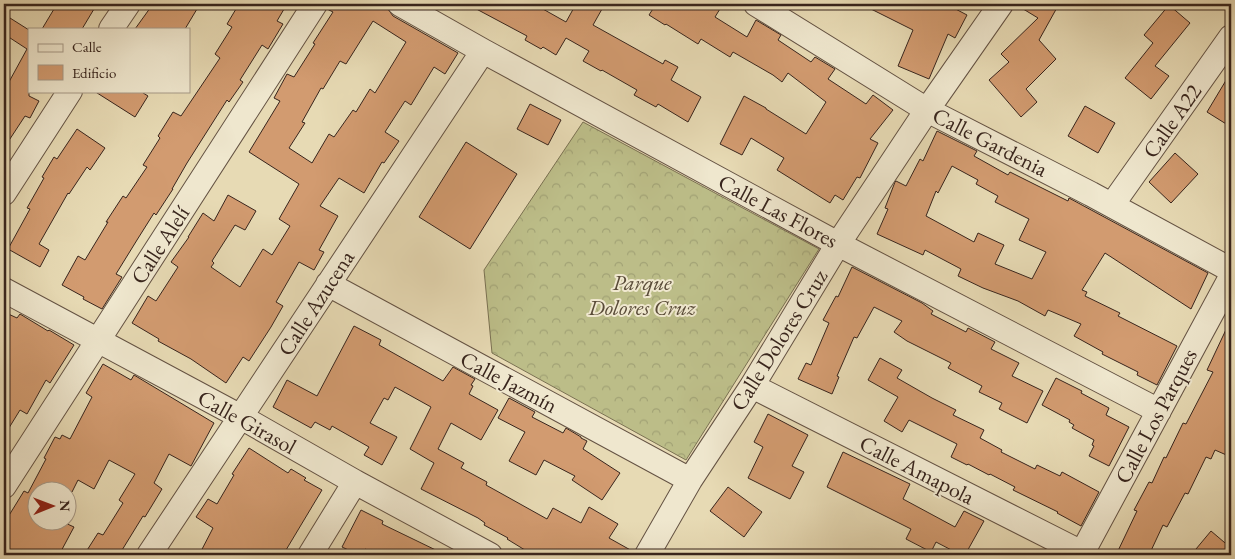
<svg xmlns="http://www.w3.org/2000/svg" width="1235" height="559" font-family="'EB Garamond',serif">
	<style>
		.forest { fill: url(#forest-crowns); stroke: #7a7152 }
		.building { fill: #d29b70; stroke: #38251d; fill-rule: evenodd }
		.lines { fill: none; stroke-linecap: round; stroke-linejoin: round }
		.minor-casing { stroke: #645243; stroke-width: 26 }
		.minor { stroke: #efe7ce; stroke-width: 24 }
		.labels { text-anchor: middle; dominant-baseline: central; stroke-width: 4; stroke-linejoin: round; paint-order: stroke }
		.street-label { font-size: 22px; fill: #38251d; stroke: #efe7ce }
		.park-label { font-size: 22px; font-style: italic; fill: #594b38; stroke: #efe7ce }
	</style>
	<defs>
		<pattern id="forest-crowns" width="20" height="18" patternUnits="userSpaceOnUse" patternTransform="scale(1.25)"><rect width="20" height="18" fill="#bcbd88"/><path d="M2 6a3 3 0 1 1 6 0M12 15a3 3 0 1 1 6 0" fill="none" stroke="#a2a275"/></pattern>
	</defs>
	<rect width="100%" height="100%" fill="#e7dab4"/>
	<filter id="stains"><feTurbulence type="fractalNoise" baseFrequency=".004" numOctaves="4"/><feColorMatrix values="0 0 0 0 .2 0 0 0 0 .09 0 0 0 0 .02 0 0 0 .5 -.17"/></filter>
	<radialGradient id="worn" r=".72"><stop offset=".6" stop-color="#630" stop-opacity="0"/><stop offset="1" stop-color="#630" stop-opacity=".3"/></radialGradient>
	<!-- forest -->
	<path class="forest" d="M583 122 819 249 686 460 492 353 484 270Z"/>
	<!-- building -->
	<path class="building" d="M57 4H97L82 29H42Z
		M153 4H189L197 9 185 29H135Z
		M239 4H287L277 21 283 24 268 49 262 45 240 80 243 82 229 102 227 100 187 163 172 189H173L156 215 154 213 137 240 116 274 122 277 102 309 83 299 84 297 62 285 78 256 85 260 108 222H106L123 196 126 198 147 167 143 165 160 138 158 136 173 112 181 116 220 58 215 54 232 27 227 24Z
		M329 4H379L388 9 393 16 458 53 445 74 434 67 411 105 405 101 385 132 399 141 384 163 382 162 364 193 339 178 320 206 338 216 319 250 324 252 314 270 299 262 276 302 283 306 271 327 249 361 243 357 226 383 191 359 158 341 159 339 132 323 148 296 156 301 178 267 171 262 189 237H188L203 213 214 221 228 195 256 211 245 230 235 225 212 261 214 263 211 267 240 287 263 249 272 255 290 226 279 219 299 184 249 152 280 101 274 98 287 74 294 77 315 44 313 43 333 12 327 9ZM373 21 406 42 375 93 370 89 356 112 353 110 334 137 329 134 312 163 289 148 305 123 302 122 321 88 323 89 340 61 346 64Z
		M467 4H534L566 22 576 4H593L602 9 593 25 663 64 665 60 678 67 671 80 701 97 688 122 658 104 656 107 634 95 637 90 602 70 601 71 583 61 589 51 566 38 556 55 543 47 541 49 525 40 527 36Z
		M656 4H723L715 17 747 37 756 20 781 35 778 40 811 62 815 57 835 69 828 79 866 104 873 95 893 110 870 139 878 143 860 178 857 177 843 200 835 195 830 203 777 170 784 158 751 138 742 155 720 144 744 96 766 108V109L806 134 826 102 788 73 782 82 773 75 733 52 730 57 701 39 698 44 666 24 665 25 649 15Z
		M861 4H946L967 15 955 38 948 34 929 79 898 66 913 30Z
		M1015 4H1059L1039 40 1056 59 1026 89 1037 102 1021 117 989 80 1009 62 1001 54 1038 18Z
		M1169 5 1190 23 1155 66 1169 76 1151 99 1125 78 1153 43 1144 35Z
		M10 18 29 30V96L39 101 30 118 25 116 4 148V91L27 49 4 34V29Z
		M1231 72V127L1207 112Z
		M94 91H140L148 96 135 117Z
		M530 104 561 120 548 145 517 129Z
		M1085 106 1115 123 1098 153 1068 136Z
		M77 129 105 148 90 170 87 167 69 194 68 193 39 244 49 250 40 267 8 249 30 209 27 208 44 178 42 177 54 157 57 159Z
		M937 131 977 151 974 156 1008 175 1010 172 1068 201 1069 198 1208 273 1191 309 1105 253 1082 290 1087 292 1085 296 1120 313 1118 316 1177 346 1157 385 1137 375 1138 372 1102 354 1103 352 1074 336 1081 324 1048 310 1045 316 1018 301 983 288 958 276 961 269 925 250 923 255 877 234 888 209 885 208 895 182 896 181 906 186 920 159 923 161ZM952 166 978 180 976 184 998 196 995 202 1029 219 1019 240 1046 252 1032 279 995 264 1004 245 978 233 974 242 926 216 936 191 938 193Z
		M466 142 517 174 470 249 419 217Z
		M1175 153 1198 174 1171 203 1149 182Z
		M852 267 922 303 933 311 931 314 966 332 968 328 995 342 991 349 1019 363 1012 376 1043 391 1027 423 999 409 1002 403 979 392 982 386 948 368 951 363 907 341 894 332 902 321 874 307 857 338 854 337 837 376 839 377 832 394 798 379 806 363 811 365 829 323 823 320 836 296 838 297Z
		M4 312 17 318 20 314 48 331 49 330 74 345 50 383 46 380 27 414 20 410 4 436Z
		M1231 319V457L1215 450 1211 459 1206 457 1188 494 1185 493 1167 527 1163 525 1149 555H1116L1137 511 1134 510 1149 482 1152 483 1164 457 1166 458 1183 423 1186 424 1213 372 1207 370Z
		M354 326 381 340 379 345 443 381 453 367 475 379 471 385 473 386 469 394 498 410 481 440 451 423 438 449 464 463 461 468 487 482 486 485 547 519 553 508 581 523 589 507 618 524 609 538 634 552 633 555H533L507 539 508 538 484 525 485 523 478 518 421 489 434 463 410 449 431 407 395 387 388 400 384 398 370 423 397 437 382 465 364 455 369 447 332 426 330 430 315 422 311 428 273 407 287 380 317 396Z
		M880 358 902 370 897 378 932 398 956 410 953 415 984 430 980 438 1002 450 1001 452 1035 469 1037 465 1060 476 1062 472 1099 492 1081 526 1057 513 1058 512 1013 490 1015 487 990 474 989 475 968 464 967 465 951 457 957 444 909 420 902 432 884 421 898 397 868 380Z
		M103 364 131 380 134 375 214 423 191 466 169 454 154 483 162 489 145 517 143 516 119 555H84L98 533 103 535 123 503 119 500 135 474 109 460 94 489 78 480 72 492H38V522H63L74 527 59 555H12L4 551V515L8 517 24 491 28 493 46 459 44 458 55 437 60 439 62 435 70 439 92 397 86 393Z
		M1056 378 1082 391 1081 393 1109 408 1106 415 1129 427 1109 466 1089 456 1094 446 1092 445 1094 440 1072 428 1074 425 1069 422 1070 420 1042 405Z
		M509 398 535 412 532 417 563 433 566 428 581 437V438L587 441 583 449 620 473 602 500 572 480 575 476 544 460 536 475 509 461 525 432 498 418Z
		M768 414 808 435 792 466 804 472 790 499 748 478 763 447 754 442Z
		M249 448 288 473 291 469 306 478 304 480 322 490 283 555H199L213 528 196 517 208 499 217 504 234 475 232 474Z
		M843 452 910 484 903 499 955 527 964 511 984 521 965 555H961L936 542 931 552 906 539 911 529 827 487Z
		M728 487 762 512 744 537 710 511Z
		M361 510 383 521 382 524 446 555H378L365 549 362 555H359L342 547Z
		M1211 531 1231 548V555H1191Z"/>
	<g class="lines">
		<!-- minor casing -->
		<g class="minor-casing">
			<path id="minor" d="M400 4 483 51 838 244 1159 411
				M756 4 927 110 1091 194 1231 270
				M111 29 128 4
				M4 193 70 91
				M1112 205 1231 37
				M328 284 690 480
				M4 290 241 417 355 482 490 555
				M752 386 1082 553
				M4 486 315 4
				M149 555 483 51
				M310 555 355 482
				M647 555 690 480 752 386 838 244 927 110 1001 4
				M1081 555 1231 277"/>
		</g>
		<!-- minor -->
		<use href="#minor" class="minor"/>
	</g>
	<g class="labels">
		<!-- street labels -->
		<g class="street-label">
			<text transform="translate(1172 121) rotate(-55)">Calle A22</text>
			<text transform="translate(990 142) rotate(27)">Calle Gardenia</text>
			<text transform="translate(778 211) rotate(28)">Calle Las Flores</text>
			<text transform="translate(160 245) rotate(-57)">Calle Alelí</text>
			<text transform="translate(316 303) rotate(-57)">Calle Azucena</text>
			<text transform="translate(779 340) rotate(-58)">Calle Dolores Cruz</text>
			<text transform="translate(509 382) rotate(28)">Calle Jazmín</text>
			<text transform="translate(1156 416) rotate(-62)">Calle Los Parques</text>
			<text transform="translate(247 422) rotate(29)">Calle Girasol</text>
			<text transform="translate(917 470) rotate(27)">Calle Amapola</text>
		</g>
		<!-- park labels -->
		<g class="park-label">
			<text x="642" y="282">Parque<tspan x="642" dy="25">Dolores Cruz</tspan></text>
		</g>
	</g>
	<!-- margin -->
	<rect width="1235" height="559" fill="none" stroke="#e7dab4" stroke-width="20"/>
	<rect x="5" y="5" width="1225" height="549" fill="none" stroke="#38251d" stroke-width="2.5"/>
	<rect x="10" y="10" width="1215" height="539" fill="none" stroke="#38251d"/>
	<!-- legend -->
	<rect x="28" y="28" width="162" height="65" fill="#efe7ce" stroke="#a69987"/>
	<rect x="38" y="44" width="25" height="8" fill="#efe7ce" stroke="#a69987"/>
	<text x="72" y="52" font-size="15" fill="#38251d">Calle</text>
	<rect x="38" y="65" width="25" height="15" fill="#d29b70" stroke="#a69987"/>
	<text x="72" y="78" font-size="15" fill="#38251d">Edificio</text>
	<!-- north arrow -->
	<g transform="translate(52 506) rotate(89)"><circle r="24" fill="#efe7ce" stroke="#a69987"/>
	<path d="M0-4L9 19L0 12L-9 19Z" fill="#8f2418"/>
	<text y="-8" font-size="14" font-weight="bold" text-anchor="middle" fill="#38251d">N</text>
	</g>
	<rect width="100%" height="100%" filter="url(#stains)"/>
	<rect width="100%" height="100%" fill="url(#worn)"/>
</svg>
